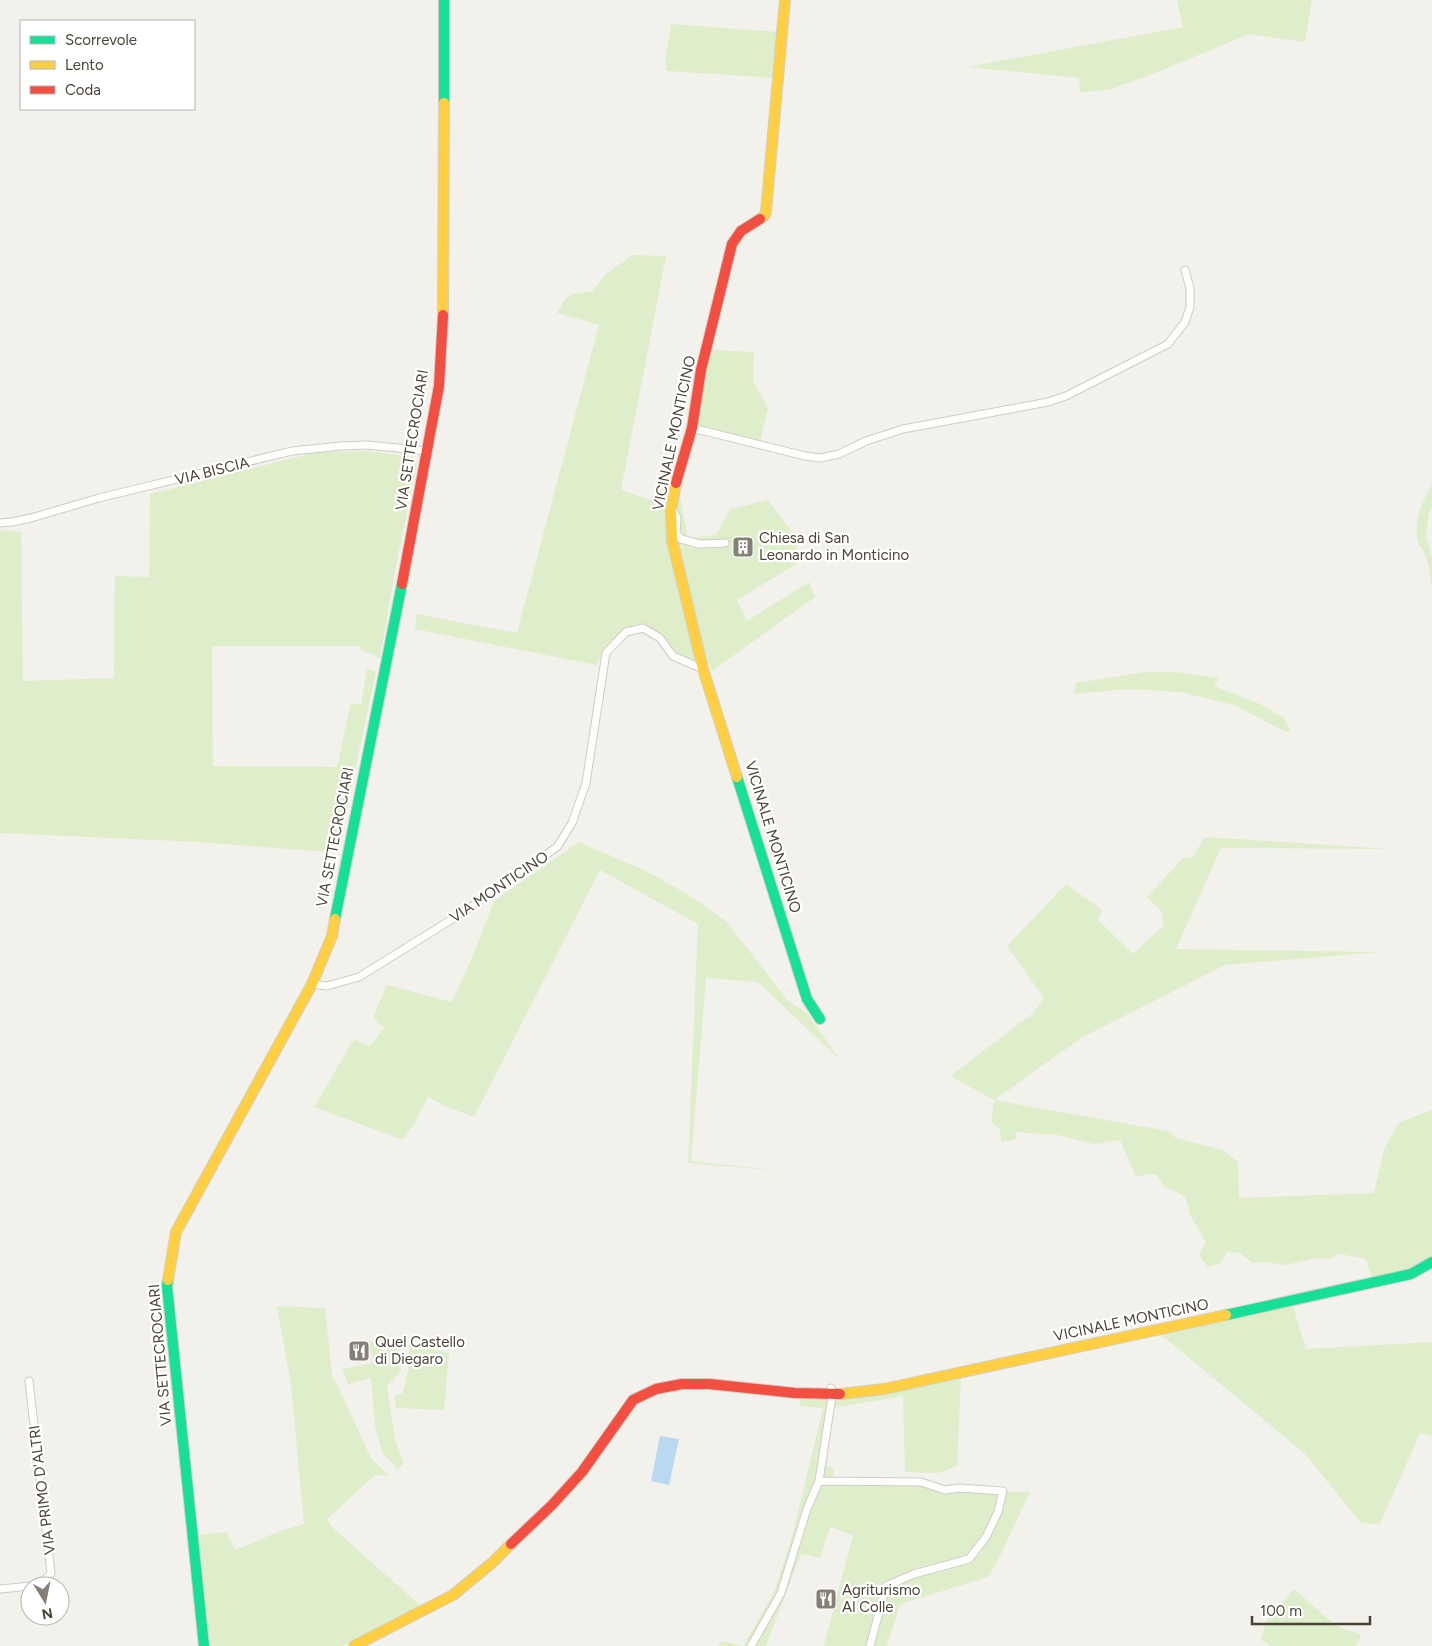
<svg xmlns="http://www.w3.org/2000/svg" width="1432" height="1646" font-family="Figtree,sans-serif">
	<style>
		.green { fill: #deeecb }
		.water { fill: #bbd8f2 }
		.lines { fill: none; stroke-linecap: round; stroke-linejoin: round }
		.street-casing { stroke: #ceccc6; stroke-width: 9 }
		.fast-casing { stroke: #d2cfc2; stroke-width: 12 }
		.slow-casing { stroke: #d2cfc2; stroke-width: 12 }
		.jam-casing { stroke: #d2cfc2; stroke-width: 12 }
		.street { stroke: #fdfdfc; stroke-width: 7 }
		.fast { stroke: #16e098; stroke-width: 10 }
		.slow { stroke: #ffcf43; stroke-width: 10 }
		.jam { stroke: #f24e42; stroke-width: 10 }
		.labels { text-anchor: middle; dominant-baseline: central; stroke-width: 4.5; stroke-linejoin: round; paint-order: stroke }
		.street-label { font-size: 15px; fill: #4a4337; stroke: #fff }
		.poi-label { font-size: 15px; fill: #4a4337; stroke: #fff; text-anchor: start }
	</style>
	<rect width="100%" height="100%" fill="#f2f1ec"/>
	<!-- green -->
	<path class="green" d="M1177 0H1312L1305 42 1249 34 1153 74 1111 89 1080 93 1079 78 967 67 1183 27Z
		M671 24 779 32 775 78 667 71 665 63Z
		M633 255 666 256 621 490 669 506 700 664 676 653 666 640 646 624 624 628 605 648 596 665 415 629 417 614 517 633 599 325 557 313C568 294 569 293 591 292L607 273Z
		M707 350 754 352 753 381 768 408 760 442 692 431Z
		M368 451 414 457 417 464 395 571 380 658 361 650V646H212L213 766 337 767 351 703 361 705 367 669 376 672 344 822 340 834 329 852 199 842 0 833V530L21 532 23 681 114 678 115 576 149 577 150 494 317 452Z
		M1432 485V507L1429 513 1426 537 1432 557V587C1430 576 1429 562 1424 552 1422 548 1419 546 1418 542 1413 523 1422 500 1432 485Z
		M678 486 688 538 716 535 730 509 768 500 791 531 801 561 737 600 747 621 809 582 815 597 712 671 702 650 679 552 676 518Z
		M1145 672H1176L1219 678 1214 686 1260 704 1284 718 1291 732 1284 731 1234 705 1180 692 1128 689 1074 694 1076 683Z
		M1205 837 1390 849 1221 848 1176 949 1380 952 1225 965 1081 1038 994 1100 1168 1131 1176 1138 1223 1150 1238 1162 1239 1198 1374 1193 1384 1150 1398 1123 1432 1110V1256L1410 1269 1372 1278 1366 1259 1340 1254 1328 1259 1317 1258 1285 1265 1265 1262 1253 1263 1240 1253 1227 1252 1220 1264 1208 1267 1199 1255 1206 1242 1190 1215 1186 1198 1175 1191 1164 1187 1157 1175 1149 1174 1136 1177 1120 1140 1094 1144 1057 1135 1016 1132V1139L1002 1142 999 1128 991 1122 994 1100 950 1076 1032 1014 1044 998 1007 946 1066 884 1102 910 1098 920 1133 954 1164 925 1161 911 1147 897 1184 857 1192 858Z
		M579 842 646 871 689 895 727 922 787 1000 808 1014 839 1059 758 982 706 978 691 1161 788 1172 688 1163 698 924 600 870 474 1117 447 1107 428 1097 414 1124 403 1140 314 1107 354 1039 370 1046 384 1028 373 1017 387 985 452 1002 472 958 494 901Z
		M1292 1303 1306 1349 1432 1342V1436L1420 1433 1380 1524 1361 1523 1304 1453 1160 1334Z
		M277 1306 325 1308 332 1375 339 1388 371 1458 389 1476 375 1475 327 1519 333 1528 423 1608 342 1646H208L197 1535 227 1532 235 1550 280 1531 304 1524 291 1385Z
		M380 1339 398 1346 401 1371 387 1386 395 1439 404 1464 398 1469 383 1454 375 1426 371 1378 348 1384 342 1369 373 1363 369 1341Z
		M410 1345 449 1353 444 1410 396 1408 394 1396 403 1393 408 1370Z
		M961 1375 957 1466 938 1473 905 1472 903 1396 833 1408 830 1412 827 1466 833 1468 834 1479 862 1485H924L943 1494 960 1490 1030 1492 1000 1556 988 1577 900 1604 887 1646H824L853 1535 830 1527 820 1558 801 1554 766 1646H719L721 1641 743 1646 774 1592 793 1533 823 1408 799 1406 801 1399 839 1400 903 1388Z
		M1294 1589 1335 1625 1361 1635 1356 1646H1271L1261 1640 1266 1621Z"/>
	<!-- water -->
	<path class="water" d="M660 1436 679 1439 669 1485 651 1481Z"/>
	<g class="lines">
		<!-- street casing -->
		<g class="street-casing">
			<path id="street" d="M692 428 805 456 820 458 839 454 866 441 903 429 1048 402 1066 396 1168 344 1185 322 1190 307V288L1185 270
				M673 510 677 518 676 533 681 539 700 544 725 543
				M0 523 12 522 31 518 99 498 292 451 341 446 367 445 428 451
				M312 984 327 986 359 977 462 913 557 847 572 823 586 783 606 653 626 632 643 628 660 638 673 656 703 669
				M819 1481 921 1482 945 1490 959 1488 1003 1491 998 1512 986 1537 969 1559 914 1574 886 1586 870 1646
				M0 1589 41 1585 51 1573 29 1381
				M751 1646 781 1593 807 1509 819 1481 832 1396 831 1388"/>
		</g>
		<!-- fast casing -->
		<g class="fast-casing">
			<path id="fast" d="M444 103V0
				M737 777 807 999 820 1019
				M335 919 402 584
				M168 1280 167 1286 204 1646
				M1226 1315 1411 1274 1432 1262"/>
		</g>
		<!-- slow casing -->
		<g class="slow-casing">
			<path id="slow" d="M760 219 764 216 766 212 785 0
				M443 315 444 103
				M676 483 671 510 672 540 703 669 737 777
				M168 1280 176 1232 312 984 332 936 335 919
				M840 1394 884 1389 1226 1315
				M354 1646 453 1595 492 1563 511 1544"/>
		</g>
		<!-- jam casing -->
		<g class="jam-casing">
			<path id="jam" d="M676 483 692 428 701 370 732 244 741 231 760 219
				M402 584 439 386 443 315
				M511 1544 552 1505 582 1472 633 1400 656 1389 682 1384H709L795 1393 840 1394"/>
		</g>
		<!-- street -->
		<use href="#street" class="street"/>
		<!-- fast -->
		<use href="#fast" class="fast"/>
		<!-- slow -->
		<use href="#slow" class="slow"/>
		<!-- jam -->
		<use href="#jam" class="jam"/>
	</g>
	<!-- icons -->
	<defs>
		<g id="building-square" transform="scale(1.125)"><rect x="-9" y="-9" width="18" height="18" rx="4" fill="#858076" stroke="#fff"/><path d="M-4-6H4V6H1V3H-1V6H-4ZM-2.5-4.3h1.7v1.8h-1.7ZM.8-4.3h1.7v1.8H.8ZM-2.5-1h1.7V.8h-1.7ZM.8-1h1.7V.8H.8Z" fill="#fff"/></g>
		<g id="restaurant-square" transform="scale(1.125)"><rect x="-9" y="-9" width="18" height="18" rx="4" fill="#858076" stroke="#fff"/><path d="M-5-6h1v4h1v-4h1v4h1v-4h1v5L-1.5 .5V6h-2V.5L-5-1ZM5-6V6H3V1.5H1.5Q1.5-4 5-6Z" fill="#fff"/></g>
	</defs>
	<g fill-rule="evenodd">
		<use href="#building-square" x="743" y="547"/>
		<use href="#restaurant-square" x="359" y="1351"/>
		<use href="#restaurant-square" x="826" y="1599"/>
	</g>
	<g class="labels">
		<!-- street labels -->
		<g class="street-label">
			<text transform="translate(674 433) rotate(-78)">VICINALE MONTICINO</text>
			<text transform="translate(412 440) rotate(-81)">VIA SETTECROCIARI</text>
			<text transform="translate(212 471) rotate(-14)">VIA BISCIA</text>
			<text transform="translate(335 837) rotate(-79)">VIA SETTECROCIARI</text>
			<text transform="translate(773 837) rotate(73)">VICINALE MONTICINO</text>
			<text transform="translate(499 887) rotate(-34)">VIA MONTICINO</text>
			<text transform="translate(1131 1320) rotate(-12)">VICINALE MONTICINO</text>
			<text transform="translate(160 1355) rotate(-95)">VIA SETTECROCIARI</text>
			<text transform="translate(42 1490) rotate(-97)">VIA PRIMO D'ALTRI</text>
		</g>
		<!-- poi labels -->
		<g class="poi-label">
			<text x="759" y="538">Chiesa di San<tspan x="759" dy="17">Leonardo in Monticino</tspan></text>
			<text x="375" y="1342">Quel Castello<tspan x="375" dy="17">di Diegaro</tspan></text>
			<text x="842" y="1590">Agriturismo<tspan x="842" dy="17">Al Colle</tspan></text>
		</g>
	</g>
	<!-- legend -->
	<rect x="20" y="20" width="175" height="90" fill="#ffffff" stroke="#b7b4af"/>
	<rect x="30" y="36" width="25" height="8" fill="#16e098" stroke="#b7b4af"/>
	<text x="65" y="45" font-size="15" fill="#4a4337">Scorrevole</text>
	<rect x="30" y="61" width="25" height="8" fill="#ffcf43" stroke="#b7b4af"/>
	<text x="65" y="70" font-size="15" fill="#4a4337">Lento</text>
	<rect x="30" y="86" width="25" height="8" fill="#f24e42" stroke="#b7b4af"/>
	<text x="65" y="95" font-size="15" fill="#4a4337">Coda</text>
	<!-- north arrow -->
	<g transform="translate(45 1601) rotate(170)"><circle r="24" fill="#ffffff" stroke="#b7b4af"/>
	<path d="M0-4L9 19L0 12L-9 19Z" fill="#858076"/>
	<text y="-8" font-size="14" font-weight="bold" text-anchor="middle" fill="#4a4337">N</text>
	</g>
	<!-- scale -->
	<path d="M1252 1616v8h118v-8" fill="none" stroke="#4a4337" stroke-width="2.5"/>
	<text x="1260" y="1616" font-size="15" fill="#4a4337" stroke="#ffffff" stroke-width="4" paint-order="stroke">100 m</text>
</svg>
